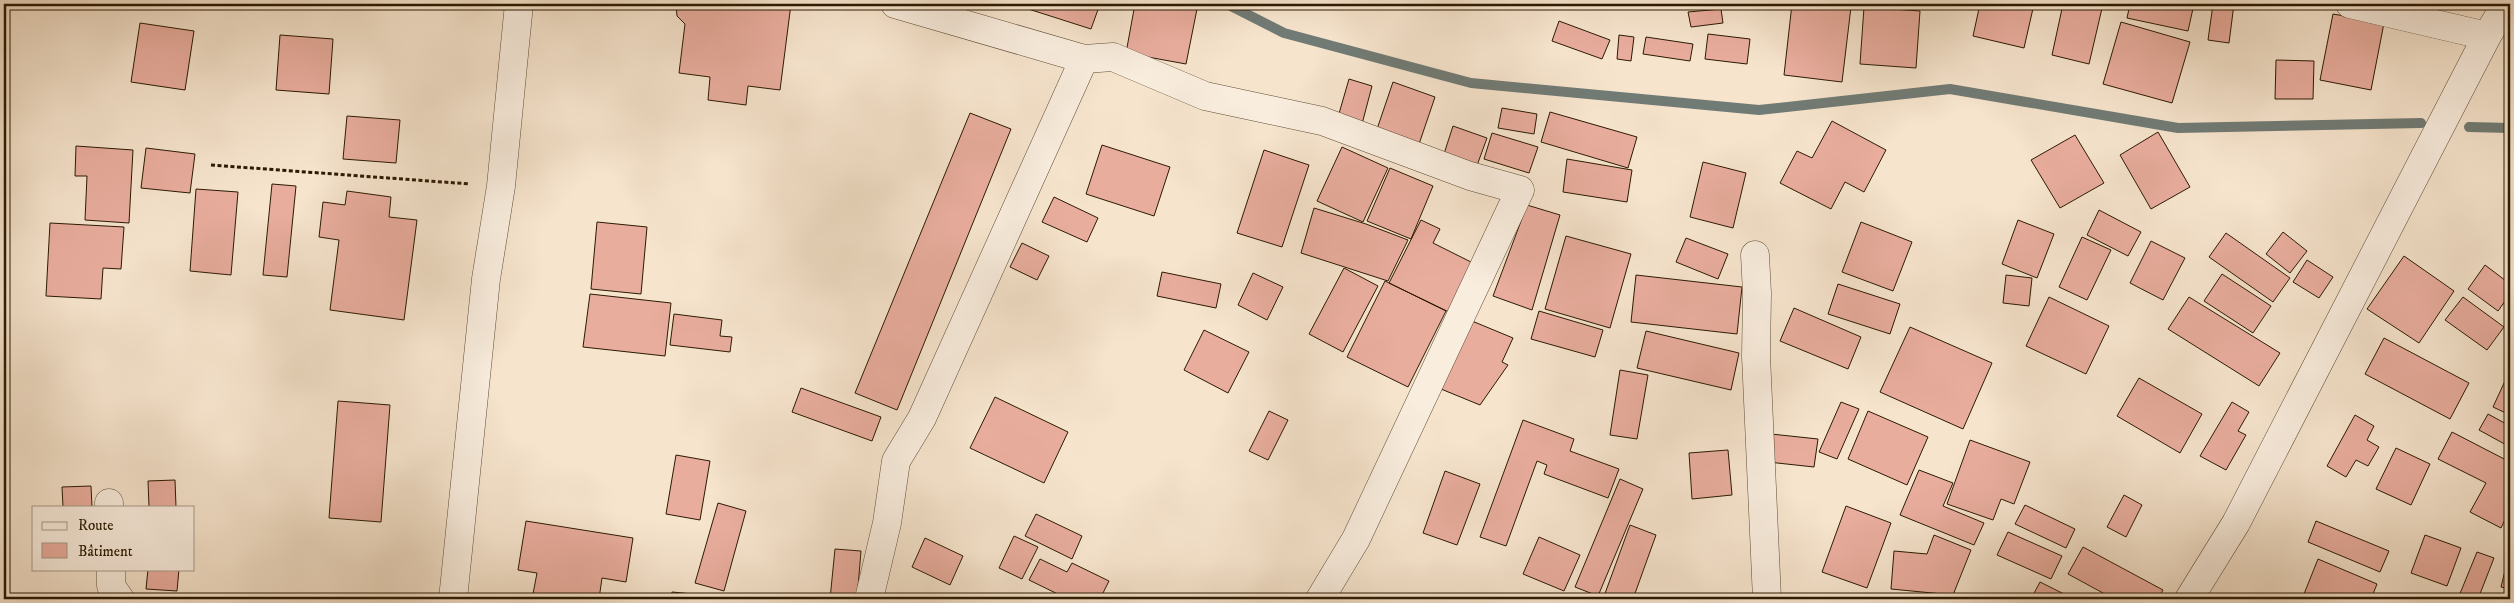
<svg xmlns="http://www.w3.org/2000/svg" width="2514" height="603" font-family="'IM FELL DW Pica',serif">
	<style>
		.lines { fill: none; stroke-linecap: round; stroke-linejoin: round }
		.stream { stroke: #717b75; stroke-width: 10 }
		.building { fill: #e9ad9e; stroke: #2b1a02 }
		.minor-casing { stroke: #5e4c35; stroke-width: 29 }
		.path { stroke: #2b1a02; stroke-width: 3; stroke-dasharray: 4 2.5; stroke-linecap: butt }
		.minor { stroke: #f9edde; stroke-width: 28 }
	</style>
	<rect width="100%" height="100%" fill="#f6e4cd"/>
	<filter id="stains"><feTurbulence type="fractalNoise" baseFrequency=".004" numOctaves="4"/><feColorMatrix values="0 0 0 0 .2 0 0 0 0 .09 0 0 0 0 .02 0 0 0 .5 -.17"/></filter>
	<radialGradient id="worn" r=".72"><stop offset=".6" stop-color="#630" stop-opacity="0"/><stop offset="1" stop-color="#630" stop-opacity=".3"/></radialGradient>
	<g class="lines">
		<!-- stream -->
		<path class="stream" d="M1227 4 1284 33 1471 83 1759 110 1950 89 2178 128 2421 123
			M2469 127 2510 128"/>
	</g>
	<!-- building -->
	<path class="building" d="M676 4H791L780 90 748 86 746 105 708 100 710 77 679 73 685 24 677 16Z
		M1020 4H1100L1091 29 1019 6Z
		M1135 4H1198L1186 64 1126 53Z
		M1644 4H1692L1691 9Z
		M1792 4 1851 7 1842 82 1784 75Z
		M1932 4H1964V8L1932 7Z
		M1980 4H2034L2024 48 1973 36Z
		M2063 4H2103L2089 64 2052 55Z
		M2130 4H2194L2188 31 2127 18Z
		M2213 4H2234L2229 43 2208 40Z
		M1864 7 1920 11 1916 68 1860 64Z
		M1721 9 1723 23 1691 27 1688 12Z
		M2333 14 2384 23 2371 90 2320 80Z
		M1559 21 1610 40 1602 59 1552 41Z
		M2121 22 2190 42 2172 103 2103 84Z
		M140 23 194 31 185 90 131 82Z
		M1708 34 1750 39 1747 64 1705 59Z
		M280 35 333 39 329 94 276 90Z
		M1619 35 1634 37 1631 61 1617 59Z
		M1646 37 1693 44 1690 61 1643 54Z
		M2276 60 2314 61 2313 99H2275Z
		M1349 79 1372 86 1362 124 1338 117Z
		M1393 82 1435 97 1417 150 1375 135Z
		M1502 108 1537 114 1534 134 1498 128Z
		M1550 112 1637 137 1628 168 1541 142Z
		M970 113 1011 129 897 410 855 393Z
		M347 116 400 120 396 163 343 159Z
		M1832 121 1886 150 1864 192 1845 182 1831 209 1780 183 1797 151 1812 158Z
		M1453 126 1487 138 1475 171 1442 160Z
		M2158 132 2190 187 2151 209 2120 155Z
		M1492 133 1538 147 1529 173 1484 159Z
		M2075 135 2104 183 2060 208 2031 160Z
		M1102 145 1170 167 1154 216 1086 194Z
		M76 146 133 150 129 223 85 220 87 176H75Z
		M1342 147 1388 168 1363 222 1317 201Z
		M146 148 195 154 190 193 141 188Z
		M1264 150 1309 165 1282 247 1237 233Z
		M1567 159 1632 170 1627 202 1563 192Z
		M1703 162 1746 173 1733 228 1690 217Z
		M1390 168 1433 186 1411 239 1367 221Z
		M272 184 296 186 287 277 263 275Z
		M196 189 238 192 231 275 190 271Z
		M347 191 391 197 389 217 417 220 404 320 330 310 339 240 319 237 323 202 345 205Z
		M1054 197 1098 218 1087 242 1042 222Z
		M1527 205 1560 215 1532 310 1493 296Z
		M1314 208 1366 224 1408 240 1388 281 1301 253Z
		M2099 210 2141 232 2128 256 2087 235Z
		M1421 220 1440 229 1433 243 1479 266 1455 315 1389 283Z
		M2018 220 2054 234 2037 278 2002 264Z
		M597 222 647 227 641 294 591 289Z
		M1861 222 1912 242 1893 291 1842 272Z
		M50 223 124 227 121 269 103 268 101 299 46 296Z
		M2283 232 2307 251 2290 273 2266 254Z
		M2226 233 2290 278 2273 302 2209 257Z
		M1566 236 1631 254 1610 328 1545 309Z
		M2082 237 2111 250 2087 300 2059 287Z
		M1686 238 1728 254 1718 279 1676 262Z
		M2151 241 2185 258 2163 300 2130 283Z
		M1022 243 1049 256 1037 280 1010 267Z
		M2404 256 2454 291 2419 343 2367 309Z
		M2307 260 2333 277 2319 298 2293 282Z
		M2485 265 2510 284V294L2498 311 2468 289Z
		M1344 268 1378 286 1343 352 1309 334Z
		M1162 272 1221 284 1216 308 1157 296Z
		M1253 273 1283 287 1267 320 1238 305Z
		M2222 274 2271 306 2253 333 2204 301Z
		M1636 275 1742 287 1737 334 1631 322Z
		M2006 275 2032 278 2029 306 2003 303Z
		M1385 281 1446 311 1408 387 1347 357Z
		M1838 284 1900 304 1890 334 1828 314Z
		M590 294 671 303 665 356 583 347Z
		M2049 297 2109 326 2086 374 2026 346Z
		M2189 297 2280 353 2259 386 2168 329Z
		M2463 297 2504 327 2487 350 2445 320Z
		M1794 308 1861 337 1848 369 1780 341Z
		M1539 311 1603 330 1595 357 1531 339Z
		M674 314 722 320 720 336 732 337 730 352 670 345Z
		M1472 321 1513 338 1502 362 1508 365 1480 405 1441 389Z
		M1910 327 1992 363 1963 429 1880 392Z
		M1204 330 1249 352 1228 393 1184 370Z
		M1646 331 1739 353 1731 390 1637 368Z
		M2384 338 2469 383 2450 419 2365 374Z
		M1620 370 1648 375 1637 439 1610 435Z
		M2510 370V415L2493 407Z
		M2139 378 2202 414 2180 453 2117 416Z
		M801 388 881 417 872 441 792 412Z
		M995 397 1068 432 1044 483 970 448Z
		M338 401 390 405 381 522 329 518Z
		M1841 402 1859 409 1837 459 1819 452Z
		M2232 402 2249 412 2238 431 2246 435 2226 470 2200 456Z
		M1269 411 1288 420 1268 460 1249 451Z
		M1868 411 1928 437 1907 485 1848 459Z
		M2488 414 2510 426V447L2479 430Z
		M2355 415 2374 426 2367 440 2379 447 2368 466 2356 460 2346 477 2327 466Z
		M1523 420 1574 439 1570 451 1619 469 1608 498 1544 474 1547 465 1537 461 1506 546 1480 537Z
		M2452 432 2510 462V509L2501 528 2470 512 2486 483 2438 459Z
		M1771 434 1818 439 1814 467 1768 462Z
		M1970 440 2030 462 2014 504 2001 499 1993 520 1947 504Z
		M2396 448 2430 464 2411 505 2376 489Z
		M1728 450 1732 495 1692 499 1689 453Z
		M676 455 710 461 700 520 666 514Z
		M1919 470 1953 483 1943 506 1984 523 1974 545 1900 515Z
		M1445 471 1480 484 1457 545 1423 533Z
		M1620 479 1643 489 1598 596 1575 587Z
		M175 480 176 507H149L148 481Z
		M91 486 92 507H63L62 487Z
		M2124 495 2142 505 2126 537 2107 527Z
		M718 503 746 511 724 591 695 583Z
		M2025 505 2075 529 2066 548 2015 524Z
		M1846 506 1891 523 1867 588 1822 572Z
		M1036 514 1082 536 1072 559 1025 536Z
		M526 521 633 538 626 582 602 578 599 599H532L537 573 518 570Z
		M2316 521 2389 551 2380 572 2308 542Z
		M1630 525 1656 535 1633 599H1603Z
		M2008 532 2062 556 2051 579 1997 555Z
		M1934 535 1971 550 1953 595 1891 589 1894 551 1927 554Z
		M2425 535 2461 548 2447 586 2411 573Z
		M1014 536 1038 547 1022 579 999 568Z
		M1539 537 1580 555 1564 591 1523 574Z
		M925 538 963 556 950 585 912 567Z
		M2083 547 2163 590 2158 599H2114L2068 574Z
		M835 549 861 551 857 599H830Z
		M2510 550V589L2501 587Z
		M2477 552 2494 558 2478 599H2469L2459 596Z
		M1040 559 1067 572 1072 563 1109 581 1100 599H1068L1029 580Z
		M2318 559 2377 584 2371 599H2302Z
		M148 569H179L177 591 146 589Z
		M2040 582 2074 599H2031Z
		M672 592 724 597V599H671Z"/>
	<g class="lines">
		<!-- minor casing -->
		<g class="minor-casing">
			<path id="minor" d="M895 4 1084 59 1113 57 1205 96 1322 121 1470 176 1520 190 1356 539 1320 599
				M2350 4 2487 36
				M1755 255 1757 293 1756 356 1767 599
				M109 503V507
				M111 569V586L120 599
				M453 599 486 279 501 186 519 4
				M869 599 887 523 896 461 922 418 1084 59
				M2189 599 2236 523 2487 36 2506 4"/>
		</g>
		<!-- path -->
		<path class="path" d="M211 165 470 184"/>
		<!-- minor -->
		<use href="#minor" class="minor"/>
	</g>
	<!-- margin -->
	<rect width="2514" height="603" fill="none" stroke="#f6e4cd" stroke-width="20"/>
	<rect x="5" y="5" width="2504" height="593" fill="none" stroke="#2b1a02" stroke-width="2.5"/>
	<rect x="10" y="10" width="2494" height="583" fill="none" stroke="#2b1a02"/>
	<!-- legend -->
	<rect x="32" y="506" width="162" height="65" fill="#f9edde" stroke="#a79986"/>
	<rect x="42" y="522" width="25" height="8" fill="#f9edde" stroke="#a79986"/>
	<text x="78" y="530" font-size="15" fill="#2b1a02">Route</text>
	<rect x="42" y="543" width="25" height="15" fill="#e9ad9e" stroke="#a79986"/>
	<text x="78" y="556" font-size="15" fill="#2b1a02">Bâtiment</text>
	<rect width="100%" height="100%" filter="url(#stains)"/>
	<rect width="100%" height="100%" fill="url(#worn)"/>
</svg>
